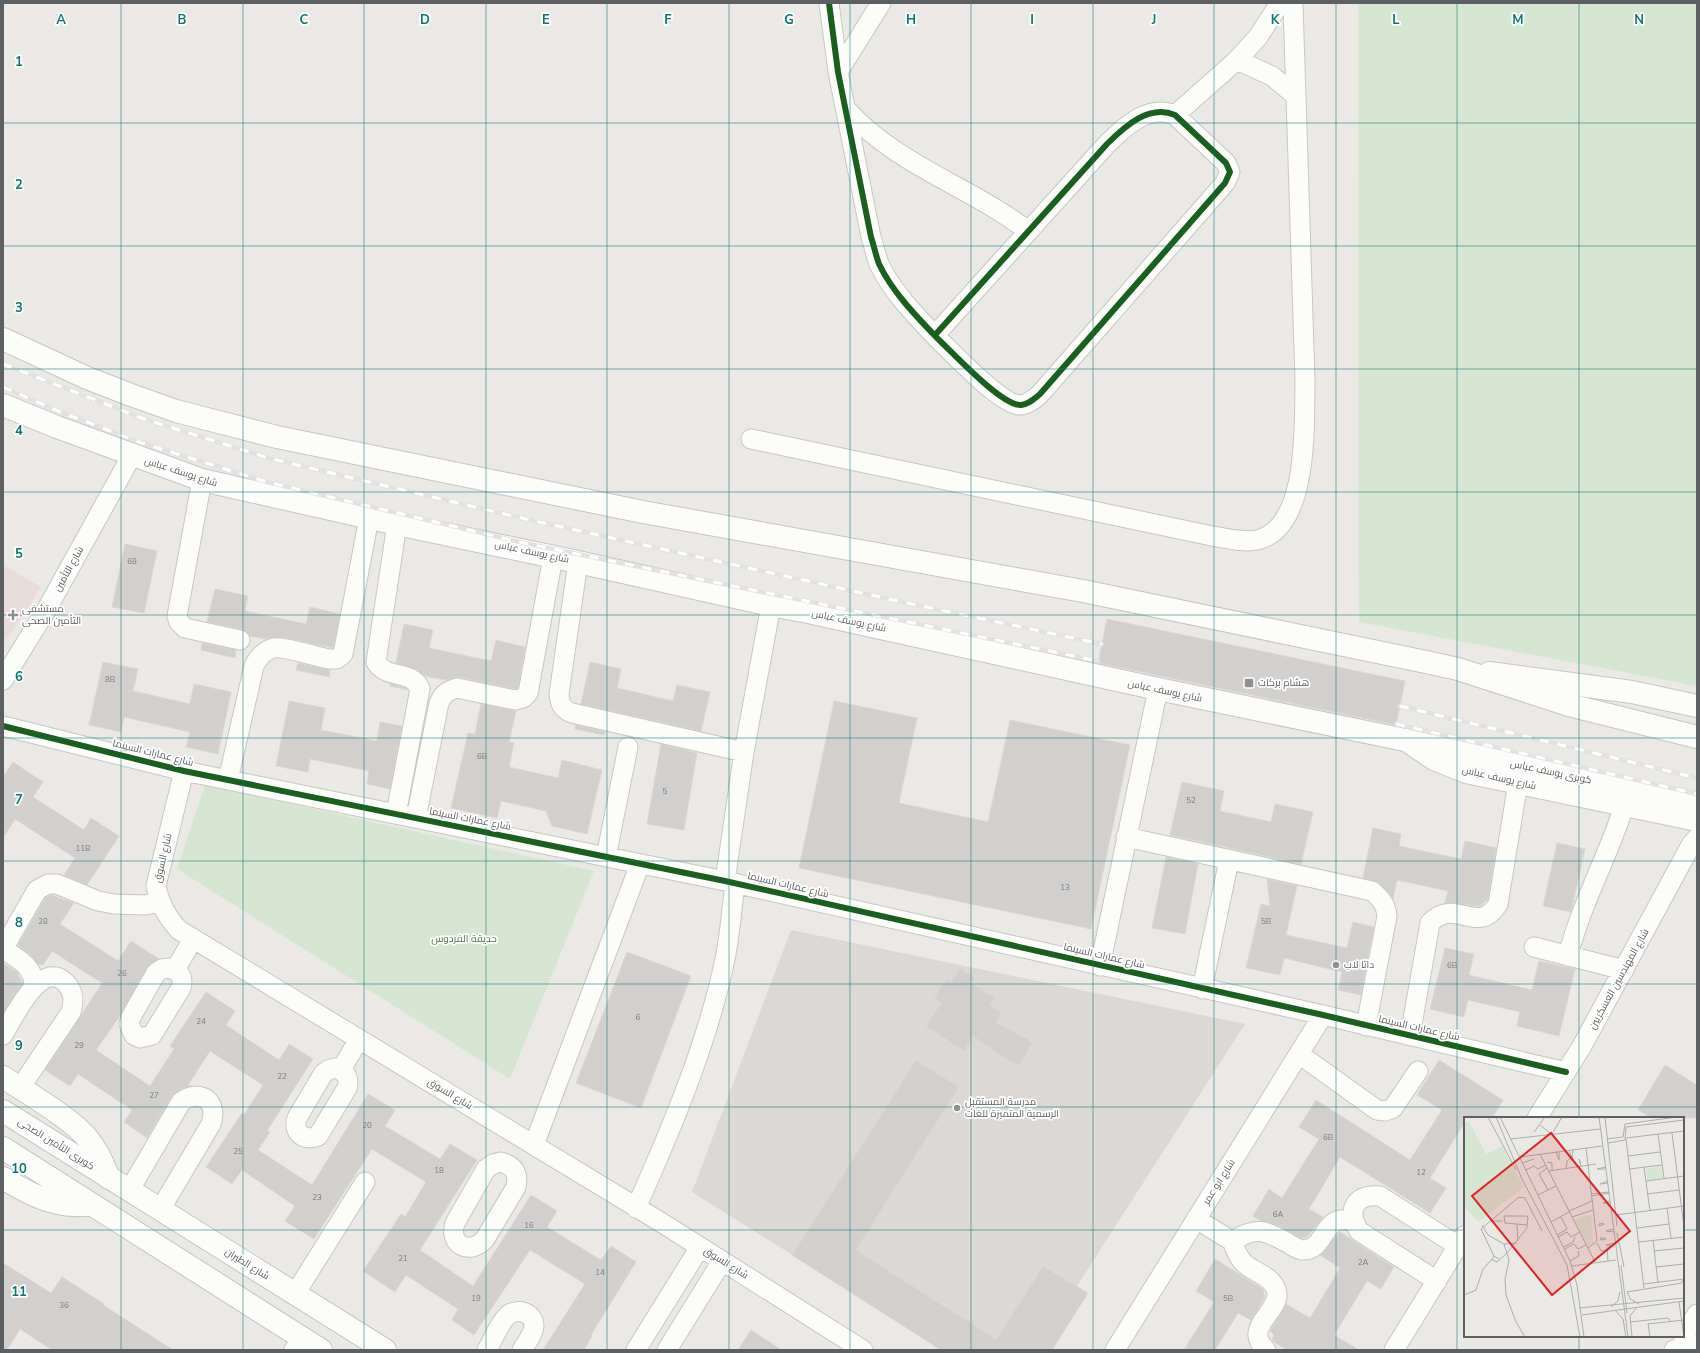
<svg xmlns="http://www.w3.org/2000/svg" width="1700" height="1353" font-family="'Nunito Sans',Cairo,sans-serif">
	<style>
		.education { fill: #dbd8d5 }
		.medical { fill: #e9dddc }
		.green { fill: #d7e5d3 }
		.building { fill: #d2d0cf; stroke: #dad8d6 }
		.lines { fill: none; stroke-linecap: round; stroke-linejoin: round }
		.minor-casing { stroke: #c7c7c6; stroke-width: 21 }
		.tertiary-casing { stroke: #c7c7c6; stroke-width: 24 }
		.secondary-casing { stroke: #c5c6c6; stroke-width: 24 }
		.minor { stroke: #fcfcfb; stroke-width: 19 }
		.tertiary { stroke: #fcfcfb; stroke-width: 22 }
		.secondary { stroke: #fcfcfb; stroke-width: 22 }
		.rail-casing { stroke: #e2e2e2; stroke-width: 4.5 }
		.rail { stroke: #fff; stroke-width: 3; stroke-dasharray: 9; stroke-linecap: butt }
		.cycleway-casing { stroke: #fff; stroke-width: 8 }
		.cycleway { stroke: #1b5e20; stroke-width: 6 }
		.grid { fill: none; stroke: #0f766e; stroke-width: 1; stroke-opacity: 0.55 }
		.poi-dot { fill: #8e9091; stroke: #fff; stroke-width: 1.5 }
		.labels { text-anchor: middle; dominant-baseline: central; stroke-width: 3.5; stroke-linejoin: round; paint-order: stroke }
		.number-label { font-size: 8px; fill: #7b7d7f }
		.street-label { font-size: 10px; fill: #5c6063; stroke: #fff }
		.poi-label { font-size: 10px; fill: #5c6063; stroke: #fff; text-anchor: start }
		.park-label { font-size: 10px; fill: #40803e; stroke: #fff }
		.inset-road { fill: none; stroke: #aeaeae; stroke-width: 1 }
		.view { fill: #d62828; fill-opacity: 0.15; stroke: #d62828; stroke-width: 2 }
		.inset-edge { fill: none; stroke: #5c6063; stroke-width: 2 }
		.grid-label { font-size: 13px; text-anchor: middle; font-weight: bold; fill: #0f766e; stroke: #fff; stroke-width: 3.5; stroke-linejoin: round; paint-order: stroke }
	</style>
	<rect width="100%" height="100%" fill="#ebe9e6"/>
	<!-- education -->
	<path class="education" d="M791 930 1245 1024 1036 1350H944L692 1192Z"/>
	<!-- medical -->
	<path class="medical" d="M3 565 41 587 3 644Z"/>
	<!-- green -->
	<path class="green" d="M1358 3H1697V686L1359 622Z
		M205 785 594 871 510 1079 177 869Z"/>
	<!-- building -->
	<path class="building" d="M125 544 157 551 144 613 112 607Z
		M215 589 248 596 245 611 306 624 310 607 340 614 333 648 286 638 274 637 265 639 250 636 242 629 207 622Z
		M1107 619 1405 681 1396 725 1098 663Z
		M404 624 433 630 429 648 491 661 496 640 525 647 518 688 515 689 459 677 446 680 425 676 415 669 396 663Z
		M202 643 236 650 235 658 201 650Z
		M103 662 138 669 133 691 190 704 194 684 231 692 218 754 186 747 190 732 124 717 121 732 89 725Z
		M590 662 621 669 617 688 673 701 677 685 710 692 701 731 581 704Z
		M298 663 330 670 329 677 296 670Z
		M391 684 402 687 408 690 390 686Z
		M289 701 325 708 321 730 377 741 380 722 402 726 390 789 367 784 369 771 310 759 308 772 276 766Z
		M834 701 917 718 899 803 988 822 1010 720 1130 745 1091 929 799 868Z
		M481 704 516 711 509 742 514 743 509 767 558 778 562 760 602 770 587 834 552 826 546 811 501 801 497 818 451 808 468 733 475 734Z
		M576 725 605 732 604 735 575 729Z
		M661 744 697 753 684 830 647 824Z
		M13 762 43 782 33 797 84 830 91 818 119 836 87 885 64 875 75 858 15 819 3 838V777Z
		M1182 782 1224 791 1220 811 1271 822 1275 804 1313 812 1301 864 1170 835Z
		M1373 828 1401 834 1399 846 1461 859 1465 841 1496 848 1488 899 1480 906 1445 903 1448 891 1397 880 1393 899 1379 883 1363 878Z
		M1557 843 1585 849 1571 912 1543 906Z
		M1166 857 1198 864 1185 934 1152 928Z
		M1267 879 1297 886 1286 935 1347 948 1353 922 1374 927 1361 995 1338 990 1342 972 1284 958 1280 975 1246 968 1261 904 1270 906Z
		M51 895 74 903 60 924 118 961 131 941 159 959 147 967 120 1016 96 1050 150 1086 174 1049 170 1046 206 992 235 1011 226 1025 279 1060 289 1044 313 1059 267 1131 270 1132 258 1150 312 1185 368 1094 395 1110 385 1126 440 1159 450 1144 477 1160 420 1250 473 1286 531 1195 557 1211 547 1227 601 1260 611 1246 636 1262 591 1335 592 1336 584 1350H543L585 1284 530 1250 474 1335 452 1320 458 1309 406 1275 395 1292 363 1271 401 1214 405 1217 426 1182 372 1149 314 1239 285 1221 295 1206 242 1170 232 1184 206 1167 242 1113 244 1115 263 1085 210 1051 188 1085 191 1086 183 1088 172 1096 147 1138 124 1122 132 1110 78 1074 70 1086 45 1070 102 983 52 951 43 965 38 964 31 955 18 945 45 898Z
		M1445 948 1474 954 1469 975 1532 990 1539 961 1575 969 1559 1036 1517 1026 1520 1012 1468 1000 1464 1017 1430 1009Z
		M627 952 691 976 641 1108 576 1083Z
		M3 963 17 972 23 984 3 1013Z
		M960 968 975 978 971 983 995 998 990 1005 1002 1013 996 1022 1033 1042 1019 1066 998 1054 973 1036 964 1051 926 1026 941 1003 934 998 947 979 951 982Z
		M916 1060 959 1087 856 1250 996 1339 1043 1266 1088 1293 1052 1350H941L792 1255Z
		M1439 1060 1503 1100 1492 1118H1465V1122L1430 1178 1446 1188 1430 1213 1340 1157 1309 1209 1323 1217 1306 1238H1301L1277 1225 1261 1221 1253 1216 1269 1189 1282 1198 1319 1139 1299 1127 1316 1100 1410 1160 1442 1110 1417 1095Z
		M1665 1065 1697 1085V1118H1652L1638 1110Z
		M1340 1232 1394 1267 1381 1289 1367 1281 1334 1335 1359 1350H1287L1274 1342 1272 1339 1274 1335 1270 1331 1286 1304 1310 1318 1340 1268 1320 1255Z
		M1215 1259 1263 1289 1265 1297 1251 1320 1238 1313 1215 1350H1184L1214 1302 1196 1291Z
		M3 1263 51 1293 62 1277 104 1304 103 1305 173 1350H52L20 1329 7 1350H3Z
		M751 1330 782 1350H738Z"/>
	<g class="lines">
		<!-- minor casing -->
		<g class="minor-casing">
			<path id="minor" d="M829 3 838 72 871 237C874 246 876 256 879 264 893 293 917 317 939 340 954 354 1002 406 1021 405 1029 404 1034 399 1040 394L1225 183 1230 172 1226 163 1175 115C1149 104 1125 126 1107 144L935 335
				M1237 60 1272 76 1296 96
				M838 72 881 3
				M845 108C897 166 968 185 1028 231
				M1175 115 1237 60 1258 37 1280 3
				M751 439 1212 536C1226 538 1243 543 1257 540 1310 528 1304 421 1305 380L1293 3
				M202 480 177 616 179 622 185 628 240 640
				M578 562 559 694C560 704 562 709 572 713L744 752
				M3 680 48 607 132 455
				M3 726 184 771 725 881 1323 1015 1566 1072
				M184 771 156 886C160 904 166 916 179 930L659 1221 863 1350
				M228 780 254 666C258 658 264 650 274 648 282 646 318 657 329 659H337L343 654 369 518
				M396 814 420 689C412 669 386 680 376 662L397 524
				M416 818 439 703C443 694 447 691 457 688L515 700 523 698 528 693 553 557
				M1126 837 1372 891C1381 899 1386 904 1387 916L1366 1026
				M606 857 628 747
				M725 881 744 752 771 605
				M1534 947 1624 970
				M3 949 37 890 48 884H57L98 901 114 904 145 905 160 902
				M3 949C18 959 34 966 34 986
				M1568 956C1581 904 1608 857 1624 806
				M1100 966 1158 689
				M169 968C180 971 184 977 181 988L152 1035 140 1038 134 1035 129 1024 131 1017 156 973 162 969Z
				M175 970 193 939
				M1202 989 1229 860
				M3 1035C13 1019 41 957 66 983 74 992 74 1001 71 1012L20 1088
				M1410 1036 1430 923C1455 896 1478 937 1498 904L1518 783
				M1299 1054 1377 1110 1385 1111 1393 1108 1418 1071
				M335 1068C345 1071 350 1077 347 1088L318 1136C304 1142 292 1132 297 1118L323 1074 328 1070Z
				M341 1070 359 1039
				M1537 1118 1582 1046 1691 845 1697 838
				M534 1145 640 864
				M501 1162C514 1166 519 1173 516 1187L485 1239C470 1256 448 1245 455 1223L486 1169 493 1164Z
				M129 1191 181 1102C200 1088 219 1101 211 1124L160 1210
				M636 1208C671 1130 708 1042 725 959 730 934 732 908 735 883
				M1196 1219 1232 1241C1235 1248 1237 1255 1242 1261 1252 1273 1274 1275 1277 1293 1279 1313 1242 1327 1266 1350
				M1232 1241C1257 1226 1264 1230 1288 1243 1292 1246 1298 1249 1302 1250 1328 1251 1320 1212 1353 1221
				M1437 1281 1359 1231C1346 1210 1355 1194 1380 1196L1458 1246
				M295 1294 365 1182
				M1683 1336 1697 1314
				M294 1350 302 1338
				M487 1350C493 1340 499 1323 508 1315 517 1308 533 1312 534 1325 534 1334 526 1343 522 1350
				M636 1350 700 1247
				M667 1350 722 1261
				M1115 1350 1323 1015
				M1394 1350 1464 1236
				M1674 1350 1697 1344"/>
		</g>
		<!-- tertiary casing -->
		<g class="tertiary-casing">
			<path id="tertiary" d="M1489 673 1632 692 1697 706
				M1406 740 1434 759 1466 772 1697 820"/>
		</g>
		<!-- secondary casing -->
		<g class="secondary-casing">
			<path id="secondary" d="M3 339 87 378 131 395 176 411 277 437 643 512 1083 591 1426 662 1458 669 1569 705 1697 737
				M3 405 57 427 202 480 397 524 578 562 771 605 808 612 1158 689 1405 740 1697 804
				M3 1077C26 1092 72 1119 88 1139 98 1151 103 1164 109 1178
				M3 1111 385 1350
				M3 1148 321 1350
				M3 1178C21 1189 42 1201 64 1204 73 1206 83 1205 92 1205"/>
		</g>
		<!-- minor -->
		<use href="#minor" class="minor"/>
		<!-- tertiary -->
		<use href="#tertiary" class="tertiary"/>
		<!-- secondary -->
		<use href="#secondary" class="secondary"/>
		<!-- rail casing -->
		<g class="rail-casing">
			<path id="rail" d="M3 364 144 419 272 459 530 520 912 604 1102 644
				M3 387 58 411 139 442 267 482 524 543 1098 661
				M1400 706 1697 778
				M1396 724 1697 794"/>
		</g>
		<!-- rail -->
		<use href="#rail" class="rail"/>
		<!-- cycleway casing -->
		<g class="cycleway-casing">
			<path id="cycleway" d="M829 3 838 72 871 237C874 246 876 256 879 264 893 293 917 317 939 340 954 354 1002 406 1021 405 1029 404 1034 399 1040 394L1225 183 1230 172 1226 163 1175 115C1149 104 1125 126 1107 144L935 335
				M3 726 184 771 725 881 1323 1015 1566 1072"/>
		</g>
		<!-- cycleway -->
		<use href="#cycleway" class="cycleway"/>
	</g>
	<!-- grid -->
	<path class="grid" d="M121 3V1350M243 3V1350M364 3V1350M486 3V1350M607 3V1350M729 3V1350M850 3V1350M971 3V1350M1093 3V1350M1214 3V1350M1336 3V1350M1457 3V1350M1579 3V1118M3 123H1697M3 246H1697M3 369H1697M3 492H1697M3 615H1697M3 738H1697M3 861H1697M3 984H1697M3 1107H1697M3 1230H1465M1683 1230H1697M1579 1336V1350"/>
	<!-- markers -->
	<g class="poi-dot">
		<path d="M11 609h4v4h4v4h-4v4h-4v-4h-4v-4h4z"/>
		<rect x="1244" y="678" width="10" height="10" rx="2"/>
		<circle cx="1336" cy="965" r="4"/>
		<circle cx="957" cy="1108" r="4"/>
	</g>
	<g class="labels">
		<!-- number labels -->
		<g class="number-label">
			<text x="132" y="561">68</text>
			<text x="110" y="679">8B</text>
			<text x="482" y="756">6B</text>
			<text x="665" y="791">5</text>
			<text x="1191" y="800">52</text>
			<text x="83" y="848">11B</text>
			<text x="1065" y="887">13</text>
			<text x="43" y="921">28</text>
			<text x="1266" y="921">5B</text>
			<text x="1452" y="965">6B</text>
			<text x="122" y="973">26</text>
			<text x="638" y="1017">6</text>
			<text x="201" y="1021">24</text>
			<text x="79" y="1045">29</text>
			<text x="282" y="1076">22</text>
			<text x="154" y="1095">27</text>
			<text x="367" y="1125">20</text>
			<text x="1328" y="1137">6B</text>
			<text x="238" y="1151">25</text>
			<text x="439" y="1170">18</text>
			<text x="1421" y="1172">12</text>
			<text x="317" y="1197">23</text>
			<text x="1278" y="1214">6A</text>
			<text x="529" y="1225">16</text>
			<text x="403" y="1258">21</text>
			<text x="1363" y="1262">2A</text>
			<text x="600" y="1272">14</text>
			<text x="476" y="1298">19</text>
			<text x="1228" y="1298">5B</text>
			<text x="64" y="1305">36</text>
		</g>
		<!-- street labels -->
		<g class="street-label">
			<text transform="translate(181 472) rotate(18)">شارع يوسف عباس</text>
			<text transform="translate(532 552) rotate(12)">شارع يوسف عباس</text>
			<text transform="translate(69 569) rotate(-61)">شارع التأمين</text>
			<text transform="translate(849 621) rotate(12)">شارع يوسف عباس</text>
			<text transform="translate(1165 691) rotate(12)">شارع يوسف عباس</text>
			<text transform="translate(153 753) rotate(14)">شارع عمارات السينما</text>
			<text transform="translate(1551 772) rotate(12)">كوبرى يوسف عباس</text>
			<text transform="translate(1499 778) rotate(13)">شارع يوسف عباس</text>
			<text transform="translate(470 819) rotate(11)">شارع عمارات السينما</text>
			<text transform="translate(163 858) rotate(-77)">شارع السوق</text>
			<text transform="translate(788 885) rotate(13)">شارع عمارات السينما</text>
			<text transform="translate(1104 956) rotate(13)">شارع عمارات السينما</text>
			<text transform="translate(1619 979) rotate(-61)">شارع المهندسين العسكريين</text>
			<text transform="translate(1419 1028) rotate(13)">شارع عمارات السينما</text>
			<text transform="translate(450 1094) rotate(31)">شارع السوق</text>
			<text transform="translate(56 1144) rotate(32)">كوبرى التأمين الصحى</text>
			<text transform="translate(1219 1182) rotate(-58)">شارع ابو عمر</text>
			<text transform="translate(726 1263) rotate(32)">شارع السوق</text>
			<text transform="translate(247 1264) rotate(32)">شارع الطيران</text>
		</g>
		<!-- poi labels -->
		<g class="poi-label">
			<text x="22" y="609">مستشفى<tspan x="22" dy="12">التأمين الصحى</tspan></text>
			<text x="1258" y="683">هشام بركات</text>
			<text x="1344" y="965">داتا لاب</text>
			<text x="965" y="1102">مدرسة المستقبل<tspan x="965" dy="12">الرسمية المتميزة للغات</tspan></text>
		</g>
		<!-- park labels -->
		<g class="park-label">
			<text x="464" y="939">حديقة الفردوس</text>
		</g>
	</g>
	<!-- overview -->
	<g transform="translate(1464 1117)">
		<rect width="220" height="220" fill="#ebe9e6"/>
		<path d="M5 5 22 37 38 29 60 70 14 105 0 89V6ZM197 49 199 61 183 63 182 52ZM127 98 130 127 124 129 110 103Z" fill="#d7e5d3"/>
		<path class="inset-road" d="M24 0 52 53M32 0 58 62 103 148 116 220M36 0 106 144 113 168 120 220M135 0 164 220M141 0 153 109M76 8 87 17M70 15 81 0M208 16 220 110M88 17 98 0M194 17 200 61M162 21 220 14M47 22 136 12M143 22 159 20 161 7 213 0M162 22 180 171M144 26 161 23 162 10 220 3M122 31 133 124 124 131M105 33 108 41 109 33M92 35 95 43V35M76 37 131 145M164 39 196 35M56 40 138 29M83 45 88 46V53M58 46 70 42M117 46 115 42 117 50M180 50 186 94M83 51 75 57 84 73M102 51 103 44 107 41M142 52H133L142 50M165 52 198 48M62 53 70 49 74 52 82 48M85 54 132 47M144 64 136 67 144 66M182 64 220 59M127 77 145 75M183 77 215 73M74 78 92 69M127 79 146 76M146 84 139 86H147M203 91 207 121M105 94 128 84M152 98 220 89M108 100 129 93M26 104H39M87 105 105 95M135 107 139 106 140 107 135 109ZM18 108 24 118 40 127 45 143 41 162 42 178 52 205 61 220M53 108 54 124M173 111 205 107M150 112 142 114 151 115M153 116 160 150M93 118 103 112 97 100M94 120 103 115 107 120 116 115M136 121H141L142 122 137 123ZM189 123 194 166M175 125 220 120M133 126 137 134 143 133M150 126 142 128 150 129M40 127 53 126M100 130 109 125 111 120M143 130 144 144M101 132 110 127 114 132 122 128M190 134 220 131M30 139 17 112 55 80 61 81 78 114M35 142 30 139 28 143 33 145 43 136 63 111V108L64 101 63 99H40L41 106 63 108M106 144 115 139 114 134M157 148 163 196M108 149 152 143M192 150 220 147M180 167 220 162M163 174 166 182 175 187M163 175 218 166V163M0 178 12 173 19 152 28 142M215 185 220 220M147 190 154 184 156 175M115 191 220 181M151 193 159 202 162 220M118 198 220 184M166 205 204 201 207 205M184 206 186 220M184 207 220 203M168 220 166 199 173 190"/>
		<path class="view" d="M87 16 166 114 88 178 8 79Z"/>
		<rect width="220" height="220" class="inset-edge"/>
	</g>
	<g class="grid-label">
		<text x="61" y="24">A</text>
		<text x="182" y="24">B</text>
		<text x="304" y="24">C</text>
		<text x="425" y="24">D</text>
		<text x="546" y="24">E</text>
		<text x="668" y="24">F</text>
		<text x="789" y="24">G</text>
		<text x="911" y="24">H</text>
		<text x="1032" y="24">I</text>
		<text x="1154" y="24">J</text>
		<text x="1275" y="24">K</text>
		<text x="1396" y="24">L</text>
		<text x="1518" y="24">M</text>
		<text x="1639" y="24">N</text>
		<text x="19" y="66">1</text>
		<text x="19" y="189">2</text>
		<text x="19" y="312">3</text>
		<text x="19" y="435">4</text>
		<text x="19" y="558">5</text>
		<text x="19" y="681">6</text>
		<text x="19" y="804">7</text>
		<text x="19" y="927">8</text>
		<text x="19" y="1050">9</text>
		<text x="19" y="1173">10</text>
		<text x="19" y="1296">11</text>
	</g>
	<!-- border -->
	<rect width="1700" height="1353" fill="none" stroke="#5c6063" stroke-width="8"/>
</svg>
